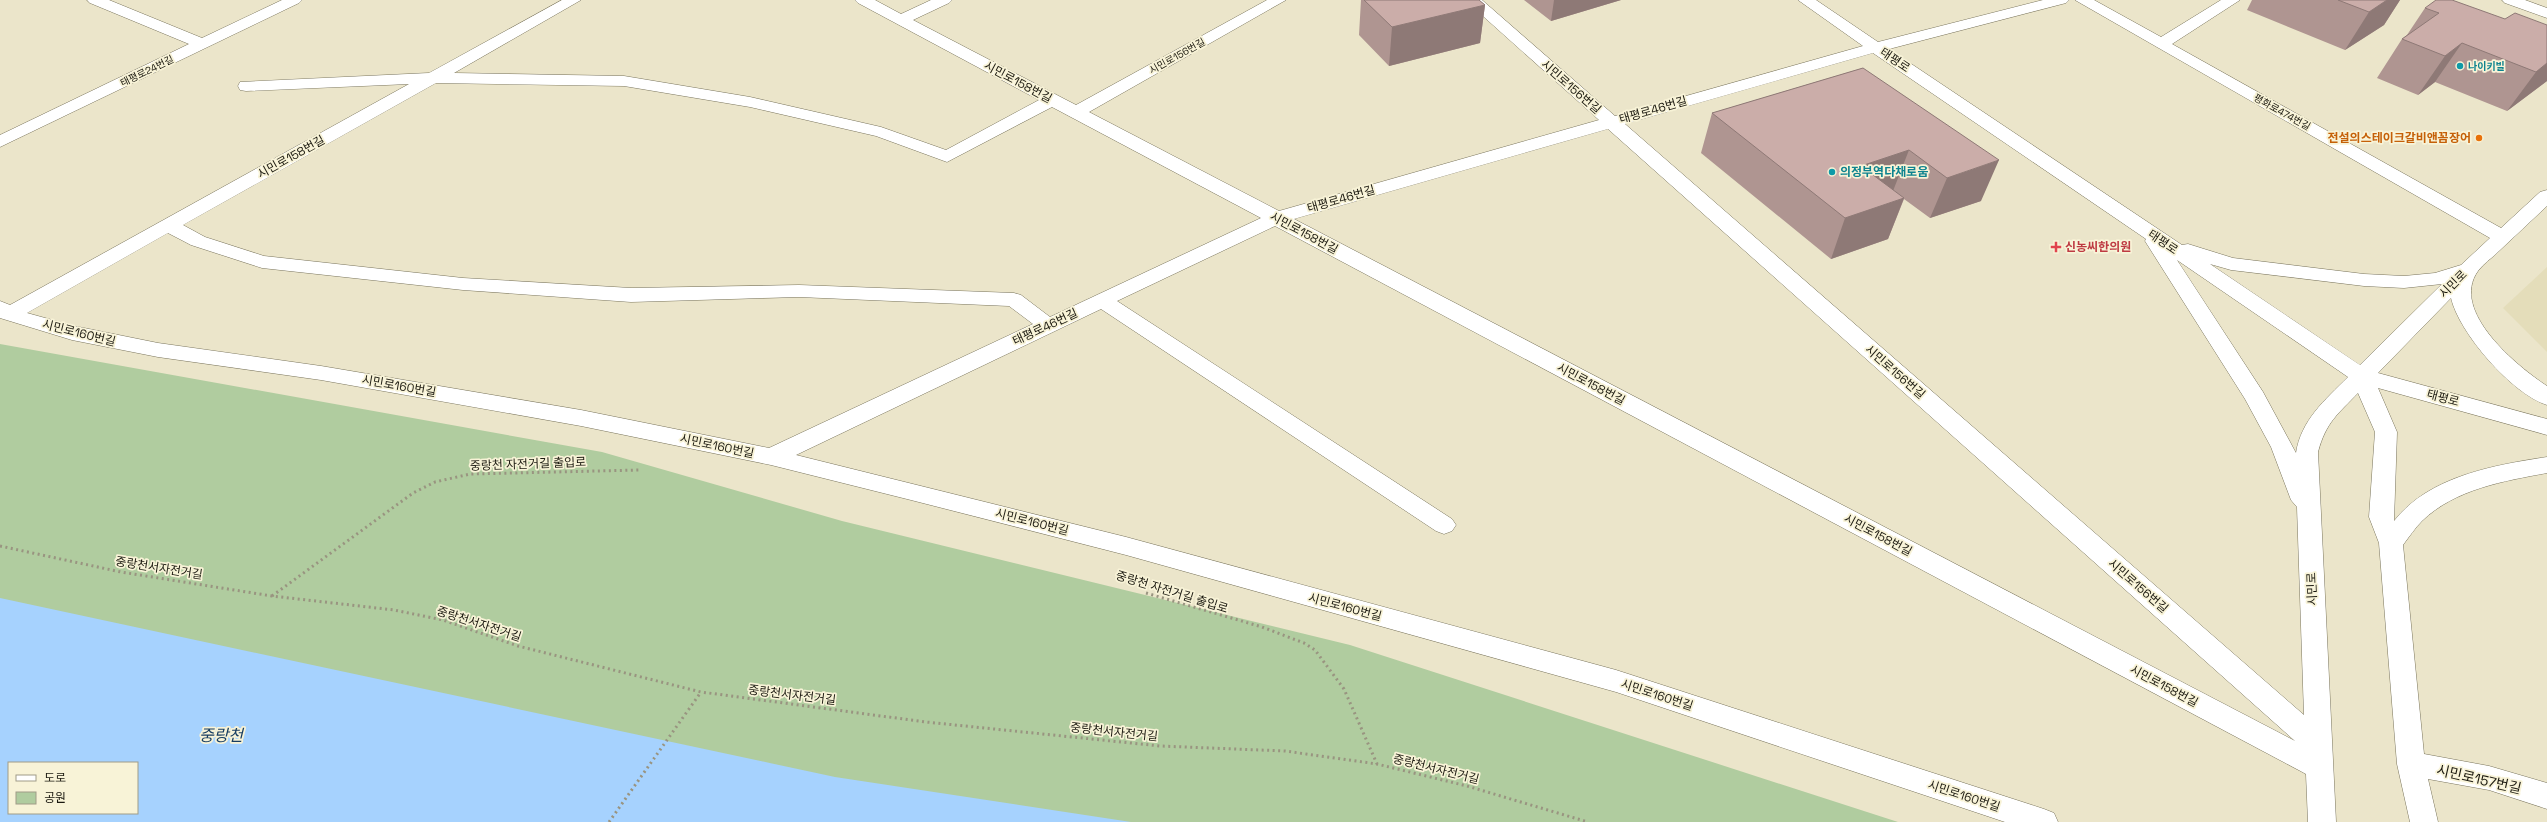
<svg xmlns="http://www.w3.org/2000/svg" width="2547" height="822" font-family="'Space Grotesk','Noto Sans KR',sans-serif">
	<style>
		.built { fill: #e4ddba }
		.green { fill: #b0cc9f; fill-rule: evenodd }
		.water { fill: #a6d2fe; fill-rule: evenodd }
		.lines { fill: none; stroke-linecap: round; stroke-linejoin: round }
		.minor-casing { stroke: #7a755d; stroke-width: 1 }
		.path { stroke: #999480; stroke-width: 3; stroke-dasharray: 2 3.5; stroke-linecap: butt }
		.minor { fill: #fff; fill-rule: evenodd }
		.wall { fill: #af9591 }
		.shaded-wall { fill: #8e7976 }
		.building { fill: #cbada9; stroke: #8e7976 }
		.culture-dot { fill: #0f9aa8; stroke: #f8f3d7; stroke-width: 1.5 }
		.food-dot { fill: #e8710a; stroke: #f8f3d7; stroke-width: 1.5 }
		.health-dot { fill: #e0444e; stroke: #f8f3d7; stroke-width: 1.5 }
		.labels { text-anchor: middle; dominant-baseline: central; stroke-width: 3.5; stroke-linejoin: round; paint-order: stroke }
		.far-street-label { font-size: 10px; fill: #1b1910; stroke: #f8f3d7 }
		.far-culture-label { font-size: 10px; font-weight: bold; fill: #0d838f; stroke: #f8f3d7; text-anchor: start }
		.street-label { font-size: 12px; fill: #1b1910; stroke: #f8f3d7 }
		.food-label { font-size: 12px; font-weight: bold; fill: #c56008; stroke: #f8f3d7; text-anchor: end }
		.culture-label { font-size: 12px; font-weight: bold; fill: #0d838f; stroke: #f8f3d7; text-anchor: start }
		.health-label { font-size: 12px; font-weight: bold; fill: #be3a42; stroke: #f8f3d7; text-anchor: start }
		.near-street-label { font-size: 14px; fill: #1b1910; stroke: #f8f3d7 }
		.near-water-label { font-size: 16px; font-style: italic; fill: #173d61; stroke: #f8f3d7 }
	</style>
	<rect width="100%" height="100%" fill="#ebe5ca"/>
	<!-- built -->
	<path class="built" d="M2547 267V352L2503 308Z"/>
	<!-- green -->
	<path class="green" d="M0 344 602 452 842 521 1350 645 1898 822H0ZM9 763H137V813H9Z"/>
	<!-- water -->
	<path class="water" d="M0 598 835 777 1131 822H0ZM9 763H137V813H9Z"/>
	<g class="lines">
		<!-- minor casing -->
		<g class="minor-casing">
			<path id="minor" d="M87 0H109L202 38 282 0H302L299 3 0 147V135L189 44 90 3Z
				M562 0H581L454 73 624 76 750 97 881 127 946 150 1039 100 858 3 855 0H875L901 14 931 0H952L949 3 913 20 1076 105 1267 0H1286L1089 112 1279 211 1599 120 1465 0H1482L1615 116 1863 46 1798 0H1816L1878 42 2043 0H2069L2066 3 1889 49 2182 245 2188 244 2233 258 2364 274 2404 276 2435 273 2461 265 2490 238 2075 0H2094L2161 37 2221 0H2240L2172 44 2501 228 2540 192 2547 190V206C2531 221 2514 237 2498 252 2492 258 2483 264 2478 271 2449 311 2518 367 2547 386V405C2512 394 2459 333 2451 298L2378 373 2547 419V435L2378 388 2397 432 2394 521C2429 476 2495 465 2547 457V473C2504 481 2455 489 2422 521 2415 528 2409 537 2403 545L2424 754 2489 766 2547 783V809L2489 790 2428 779 2438 822H2410L2397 764 2379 543 2369 517 2375 432 2358 393C2338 414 2326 422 2318 452L2336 822H2308L2306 774 1275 226 1117 301 1452 519 1456 525 1452 531 1444 534 1436 531 1101 309 796 455 1126 537 1616 670 2044 809 2054 813 2058 822H2005L1616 692 1126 555 911 500 771 465 581 426 321 380 158 357 72 340 0 318V301L10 305 409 84 246 91 240 90 238 86 240 82 429 73ZM1873 53 2146 239 2145 241 2245 399 2271 447 2291 500 2297 507 2304 715 1625 124ZM436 83 624 86 750 107 876 136 947 162 1052 107 1261 218 1050 317 1021 295 1014 293 799 285 631 288 463 278 264 256 205 237 183 225ZM1608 129 2295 741 1294 219ZM168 233 191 245 262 268 463 290 631 302 799 297 1009 306 1033 324 769 448 581 410 321 366 158 343 74 326 27 313ZM2177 260 2348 377C2325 400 2301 420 2296 453L2263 392ZM2210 264 2231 270 2364 286 2404 288 2442 284 2360 365Z
				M2502 0H2525L2547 8V18L2505 3Z"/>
		</g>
		<!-- path -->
		<path class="path" d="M0 546 121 572 272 596 394 610 443 620 518 646 701 692 926 722 1160 746 1285 751 1377 764 1467 786 1588 822
			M1146 593 1262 627 1304 643 1315 650 1344 689 1377 764
			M272 596 413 493 435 482 470 474 640 470
			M609 822 701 692"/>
		<!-- minor -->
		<use href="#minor" class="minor"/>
	</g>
	<!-- wall -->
	<path class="wall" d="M1361 0H1479L1485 5 1480 43 1389 66 1359 35Z
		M1524 0H1621L1551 21Z
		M2252 0H2400L2384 25 2345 50 2247 10Z
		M2425 8 2505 19 2547 25V81L2507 111 2435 82 2418 95 2377 78 2402 39 2407 35Z
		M1863 68 1981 201 1930 218 1904 199 1888 239 1831 259 1701 153 1712 113Z"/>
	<!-- shaded-wall -->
	<path class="shaded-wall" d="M1554 0H1621L1551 21Z
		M2387 0H2400L2384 25 2345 50 2369 12Z
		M1485 5 1480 43 1389 66 1392 27Z
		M2462 43 2435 82 2418 95 2445 56Z
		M2547 63V81L2507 111 2536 72Z
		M1909 150 1893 191 1861 166Z
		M1999 160 1981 201 1930 218 1947 178Z
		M1904 198 1888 239 1831 259 1845 218Z"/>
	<!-- building -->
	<path class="building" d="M1364 0H1479L1485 5 1392 27Z
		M2338 0H2387L2369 12Z
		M2436 0H2452L2505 19 2515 13 2547 25V63L2536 72 2462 43 2445 56 2402 39 2439 13 2425 8Z
		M1863 68 1999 160 1947 178 1909 150 1861 166 1904 198 1845 218 1712 113Z"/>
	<!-- markers -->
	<g class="culture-dot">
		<circle cx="2460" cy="66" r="4"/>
		<circle cx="1832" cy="172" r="4"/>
	</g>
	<circle class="food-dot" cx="2479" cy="138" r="4"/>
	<path class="health-dot" d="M2054 241h4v4h4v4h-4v4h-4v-4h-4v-4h4z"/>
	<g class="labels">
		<!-- far-street labels -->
		<g class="far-street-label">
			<text transform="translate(1177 56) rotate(-29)">시민로156번길</text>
			<text transform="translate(147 71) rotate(-26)">태평로24번길</text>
			<text transform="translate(2282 112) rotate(29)">평화로474번길</text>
		</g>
		<!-- far-culture labels -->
		<g class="far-culture-label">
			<text x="2468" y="66">나이키빌</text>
		</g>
		<!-- street labels -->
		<g class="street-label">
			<text transform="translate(1895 60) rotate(34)">태평로</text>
			<text transform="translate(1018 82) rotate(28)">시민로158번길</text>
			<text transform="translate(1571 87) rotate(41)">시민로156번길</text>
			<text transform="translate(1653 110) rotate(-16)">태평로46번길</text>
			<text transform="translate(291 157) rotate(-29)">시민로158번길</text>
			<text transform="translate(1341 199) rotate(-16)">태평로46번길</text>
			<text transform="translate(1304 233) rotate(28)">시민로158번길</text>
			<text transform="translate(2163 242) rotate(34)">태평로</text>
			<text transform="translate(2453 284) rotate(-45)">시민로</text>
			<text transform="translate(1045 327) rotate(-25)">태평로46번길</text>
			<text transform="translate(79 333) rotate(14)">시민로160번길</text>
			<text transform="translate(1895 372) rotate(41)">시민로156번길</text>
			<text transform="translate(1591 384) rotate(28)">시민로158번길</text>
			<text transform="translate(399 386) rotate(10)">시민로160번길</text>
			<text transform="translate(2443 398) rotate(15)">태평로</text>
			<text transform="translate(717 446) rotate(12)">시민로160번길</text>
			<text transform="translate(528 464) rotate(-2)">중랑천 자전거길 출입로</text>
			<text transform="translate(1032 522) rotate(14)">시민로160번길</text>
			<text transform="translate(1878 535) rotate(28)">시민로158번길</text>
			<text transform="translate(159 568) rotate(9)">중랑천서자전거길</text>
			<text transform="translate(2138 586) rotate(41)">시민로156번길</text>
			<text transform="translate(2312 589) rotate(-92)">시민로</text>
			<text transform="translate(1172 592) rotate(17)">중랑천 자전거길 출입로</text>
			<text transform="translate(1345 607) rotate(15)">시민로160번길</text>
			<text transform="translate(479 624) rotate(18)">중랑천서자전거길</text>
			<text transform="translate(2164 686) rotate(28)">시민로158번길</text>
			<text transform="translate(792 695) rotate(7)">중랑천서자전거길</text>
			<text transform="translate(1657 695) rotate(18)">시민로160번길</text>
			<text transform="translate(1114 732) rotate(6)">중랑천서자전거길</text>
			<text transform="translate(1436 769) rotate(14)">중랑천서자전거길</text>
			<text transform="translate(1964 796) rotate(18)">시민로160번길</text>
		</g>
		<!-- food labels -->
		<g class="food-label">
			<text x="2471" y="138">전설의스테이크갈비앤꼼장어</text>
		</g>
		<!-- culture labels -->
		<g class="culture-label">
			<text x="1840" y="172">의정부역다채로움</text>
		</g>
		<!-- health labels -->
		<g class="health-label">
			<text x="2065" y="247">신농씨한의원</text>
		</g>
		<!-- near-street labels -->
		<g class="near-street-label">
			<text transform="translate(2479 779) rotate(13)">시민로157번길</text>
		</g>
		<!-- near-water labels -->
		<g class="near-water-label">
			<text x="221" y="735">중랑천</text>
		</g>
	</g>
	<!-- legend -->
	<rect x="8" y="762" width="130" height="52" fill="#f8f3d7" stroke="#a09c87"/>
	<rect x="16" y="775" width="20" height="6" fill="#ffffff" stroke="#a09c87"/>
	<text x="44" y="782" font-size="12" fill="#1b1910">도로</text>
	<rect x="16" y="792" width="20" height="12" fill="#b0cc9f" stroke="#a09c87"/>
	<text x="44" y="802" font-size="12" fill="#1b1910">공원</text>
</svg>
